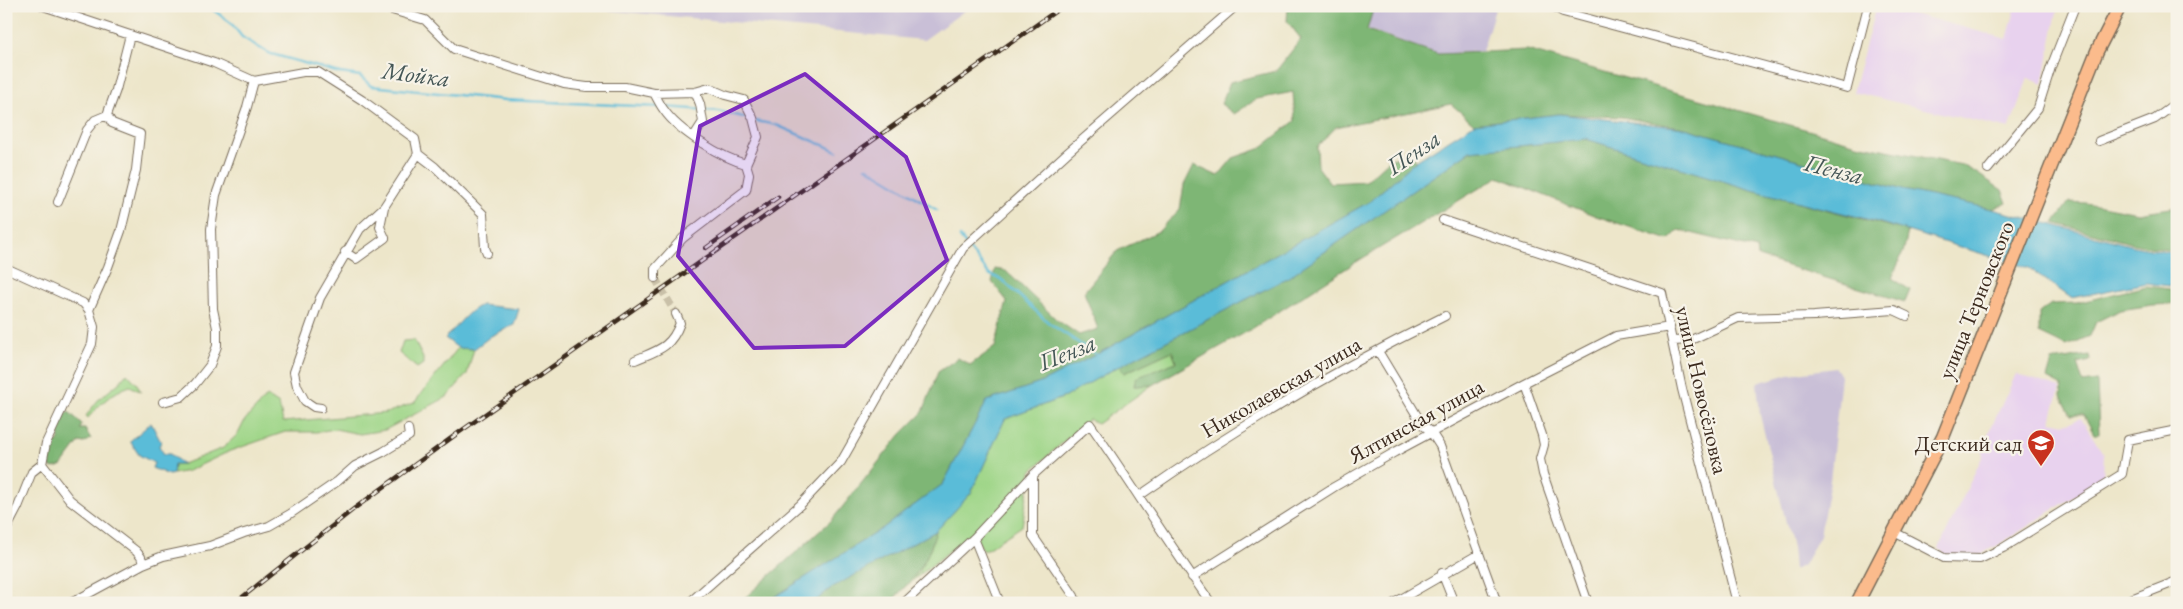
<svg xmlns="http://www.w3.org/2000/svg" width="2183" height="609" font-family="'EB Garamond',serif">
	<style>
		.built { fill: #e8d2ee }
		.industrial { fill: #c9bfd7 }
		.green { fill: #9ed587; stroke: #6c8052 }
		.forest { fill: #7eb674; stroke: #5c7049 }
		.water { fill: #5abcd8; stroke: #4a737b }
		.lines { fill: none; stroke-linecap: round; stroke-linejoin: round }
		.stream { stroke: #5abcd8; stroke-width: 2.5 }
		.street-tunnel { stroke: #c9c0a8; stroke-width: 8; stroke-dasharray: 8 4; stroke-linecap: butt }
		.street-casing { stroke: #796c5a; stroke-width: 10 }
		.primary-casing { stroke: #796c5a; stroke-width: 15 }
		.street { stroke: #fff; stroke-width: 8 }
		.primary { stroke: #fbbb8c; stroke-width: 12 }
		.rail-casing { stroke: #3b2a1e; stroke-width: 4.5 }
		.rail { stroke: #f7f3e8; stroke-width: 2.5; stroke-dasharray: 8; stroke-linecap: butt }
		.marked { fill: #7b2cbf; fill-opacity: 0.2; stroke: #7b2cbf; stroke-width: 4; stroke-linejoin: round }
		.labels { text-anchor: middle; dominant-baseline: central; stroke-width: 4.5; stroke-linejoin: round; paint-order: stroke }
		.street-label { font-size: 22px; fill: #3b2a1e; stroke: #f7f3e8 }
		.poi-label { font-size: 22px; fill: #3b2a1e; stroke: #f7f3e8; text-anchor: end }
		.water-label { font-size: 24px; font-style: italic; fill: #445656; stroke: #f7f3e8 }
	</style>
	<rect width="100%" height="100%" fill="#f7f3e8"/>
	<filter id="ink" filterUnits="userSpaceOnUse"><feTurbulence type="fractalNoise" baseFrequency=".02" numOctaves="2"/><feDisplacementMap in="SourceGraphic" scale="10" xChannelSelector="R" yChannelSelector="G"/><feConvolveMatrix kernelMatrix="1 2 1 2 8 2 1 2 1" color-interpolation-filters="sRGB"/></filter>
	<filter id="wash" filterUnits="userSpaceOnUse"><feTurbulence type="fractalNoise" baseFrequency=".0096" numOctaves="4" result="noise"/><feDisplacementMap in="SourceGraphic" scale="20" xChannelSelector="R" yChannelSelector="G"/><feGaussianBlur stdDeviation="1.12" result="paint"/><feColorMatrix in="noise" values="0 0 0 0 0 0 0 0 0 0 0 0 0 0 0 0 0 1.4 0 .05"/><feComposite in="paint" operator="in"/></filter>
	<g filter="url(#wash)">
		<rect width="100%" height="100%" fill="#ede6ca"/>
		<!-- built -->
		<path class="built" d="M1876 6H1883L2007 39 2016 6H2058L2043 84 2028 78 2009 129 1853 92Z
			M2016 374 2060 388 2051 421 2065 424 2081 418 2104 455 2103 478 2000 544 1979 555H1945L1939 548 1983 455 1981 449Z"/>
		<!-- industrial -->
		<path class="industrial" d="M561 6H971L924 40Z
			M1374 6H1496L1482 51 1438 54 1367 29Z
			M1836 368 1841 376 1830 481 1820 535 1804 565 1794 570 1792 547 1760 415 1757 383 1789 374Z"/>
		<!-- green -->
		<path class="green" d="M414 340 423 358V364L417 368 399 353 403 341Z
			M458 348 474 349 467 374 447 397 385 430 360 434 335 429 316 432H285L230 451 188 471 173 474 174 464H183L223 448 238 434 245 420 267 396 279 404 283 422 386 413 414 403Z
			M1172 351 1176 362 1136 378 1134 386 1152 385 1097 424 1089 419 1031 471 1022 526 984 551 972 533 902 589 919 572 931 547 936 531 971 493 1005 419 1065 397 1119 366 1124 373Z
			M127 373 137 384 141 392 130 386C111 393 101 403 88 418L86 416 98 400 120 382Z"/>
		<!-- forest -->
		<path class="forest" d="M1288 6H1374L1367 30 1438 54 1527 50 1857 144 1962 165 1975 172 2002 190 2007 203 1992 209 1903 190 1685 128 1621 117 1559 114 1474 124 1451 104 1336 127 1317 147 1318 167 1330 183 1366 181 1390 159 1412 155 1416 161 1369 202 1101 352 1040 383 987 401 943 484 883 528 765 603H739L831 521 901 434 923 412 938 372 958 358 970 365 995 347 1007 301 992 282 995 269 1006 271 1057 320 1079 335 1098 329 1084 292 1117 251 1159 231 1180 209 1184 185 1194 165 1218 176 1233 158 1259 149 1295 121 1293 92 1257 99 1234 114 1221 104 1230 82 1276 71 1301 39 1287 21Z
			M1586 139 1752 190 1908 231 1904 250 1892 278 1910 290 1905 302 1758 257 1757 249 1679 230 1669 240 1596 216 1498 177 1353 264 1250 330 1152 385 1134 386 1136 378 1176 362 1172 351 1124 373 1119 366 1287 278 1470 151Z
			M2069 202 2086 203 2138 213 2177 207V252L2134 244 2054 223Z
			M2146 286 2177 290V304L2153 305 2120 310 2096 322 2090 336 2066 346 2039 333V313L2051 304 2077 303Z
			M2089 355 2090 361 2077 364 2083 383 2097 381 2099 434H2094L2084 415H2071L2061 396 2062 386 2047 378 2052 361Z
			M69 412 82 424 80 429H85L91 439 84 443 79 442 61 466 53 468 48 465 47 455 51 452 53 443 58 442 60 436 56 430 62 414Z
			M936 531C926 567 914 577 890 603H813L831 588Z"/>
		<!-- water -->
		<path class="water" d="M1559 114 1685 128 1903 190 1992 209 2133 246 2177 254V287L2146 283 2071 298 2029 268 1874 221 1752 190 1586 139 1470 151 1287 278 1119 366 1065 397 1005 419 971 493 936 531 831 588 813 603H765L883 528 943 484 987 401 1040 383 1101 352 1369 202 1416 161 1474 124Z
			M481 305 519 309 514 325 491 336 474 349 458 348 445 338C457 327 466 312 481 305Z
			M151 423 161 442 159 446 164 454H170L183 464H174L173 474 169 475 152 468 154 463 139 455 130 441Z"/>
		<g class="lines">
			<!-- stream -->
			<path class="stream" d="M208 6 231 23 242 37 268 53 340 73 360 76 371 86 506 100 660 107
				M665 107 718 111 751 119
				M756 121 776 125 837 151
				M866 167 937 210
				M960 237 989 274 1002 280 1049 323 1098 356"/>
		</g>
	</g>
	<g filter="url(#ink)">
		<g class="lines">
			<!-- street-tunnel -->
			<path class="street-tunnel" d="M655 278 676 314"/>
			<!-- street casing -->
			<g class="street-casing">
				<path id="street" d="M43 6 214 63 254 81 303 72H318L362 100 415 139 418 154
					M379 6 425 20 454 49 564 84 587 87H625L654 93C657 98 660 105 664 110 678 131 722 158 746 164
					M1553 6 1563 12 1847 88 1868 6
					M654 93 695 92 709 88 725 95 744 100 753 118 758 137 746 164 749 174 746 190 683 238 655 269V278
					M694 136 703 122 700 104 695 92
					M2099 141 2155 119 2177 103
					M418 154 435 167 483 214 485 248 487 253
					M1988 169 2038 108 2051 67 2075 6
					M58 202 87 130 95 120 107 115 116 90 130 35
					M1443 220 1662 293 1682 389 1737 603
					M345 252 356 259 385 238 380 227 384 207
					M6 268 83 303 89 310
					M1673 341 1691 340 1738 318 1814 316 1894 310 1907 316
					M1378 351 1422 424 1431 432 1440 446 1497 603
					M635 360C658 350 671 348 680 323L676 314
					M1524 383 1542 435 1544 445 1540 459 1543 474 1588 603
					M163 402 181 397 195 384 210 365 217 346V328L213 309 211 229 216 195 247 107 254 81
					M321 408 314 407 305 401 297 386 294 372 320 298 360 229 384 207 418 154
					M42 464 70 500 136 551 141 557 143 564
					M1033 475V536L1074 596 1076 603
					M1139 496C1236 428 1339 368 1445 316
					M6 530 18 507 32 472 42 464 46 443 92 344 94 327 89 310 108 267 121 231 136 170 140 134 112 123 107 115
					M1894 532 1944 558 1980 559 2003 548 2122 474 2128 440 2177 430
					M974 538 1000 603
					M1442 573 1454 603
					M1192 577 1334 487 1395 452 1524 383 1616 336 1670 327
					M71 603 143 564 163 556 210 546 244 533 269 526 290 514 338 481 355 466 383 452 409 436 408 429
					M689 603 800 505 841 462 963 248 1066 154 1236 6
					M904 603 974 538 1033 475 1090 424C1131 483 1169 544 1211 603
					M1394 603 1479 554
					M2121 603 2177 581"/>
			</g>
			<!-- primary casing -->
			<g class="primary-casing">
				<path id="primary" d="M1857 603 1943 437 2097 51 2120 6"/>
			</g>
			<!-- street -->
			<use href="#street" class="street"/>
			<!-- primary -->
			<use href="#primary" class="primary"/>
			<!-- rail casing -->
			<g class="rail-casing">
				<path id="rail" d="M706 248 778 197
					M235 603 355 508 454 436 1063 6"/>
			</g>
			<!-- rail -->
			<use href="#rail" class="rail"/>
		</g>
	</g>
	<!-- marked area -->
	<path class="marked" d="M805 74 906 157 947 260 845 346 754 348 678 256 700 126Z"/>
	<!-- icons -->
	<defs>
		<g id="school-pin" transform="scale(1.4375)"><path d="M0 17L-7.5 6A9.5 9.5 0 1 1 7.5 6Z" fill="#c8321e" stroke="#f7f3e8"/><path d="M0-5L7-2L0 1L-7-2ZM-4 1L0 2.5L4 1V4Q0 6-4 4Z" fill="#fff"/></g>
	</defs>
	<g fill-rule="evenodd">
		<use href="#school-pin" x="2041" y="443"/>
	</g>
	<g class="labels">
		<!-- street labels -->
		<g class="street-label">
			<text transform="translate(1976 300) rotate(-68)">улица Терновского</text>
			<text transform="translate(1281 387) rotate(-30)">Николаевская улица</text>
			<text transform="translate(1702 390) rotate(77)">улица Новосёловка</text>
			<text transform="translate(1416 421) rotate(-29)">Ялтинская улица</text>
		</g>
		<!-- poi labels -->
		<g class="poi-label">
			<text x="2022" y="443">Детский сад</text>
		</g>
		<!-- water labels -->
		<g class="water-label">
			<text transform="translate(416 74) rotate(7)">Мойка</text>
			<text transform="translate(1413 152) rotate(-34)">Пенза</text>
			<text transform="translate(1834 169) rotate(14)">Пенза</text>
			<text transform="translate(1067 352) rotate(-22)">Пенза</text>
		</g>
	</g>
	<!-- margin -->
	<rect width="2183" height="609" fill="none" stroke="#f7f3e8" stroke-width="25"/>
</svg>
